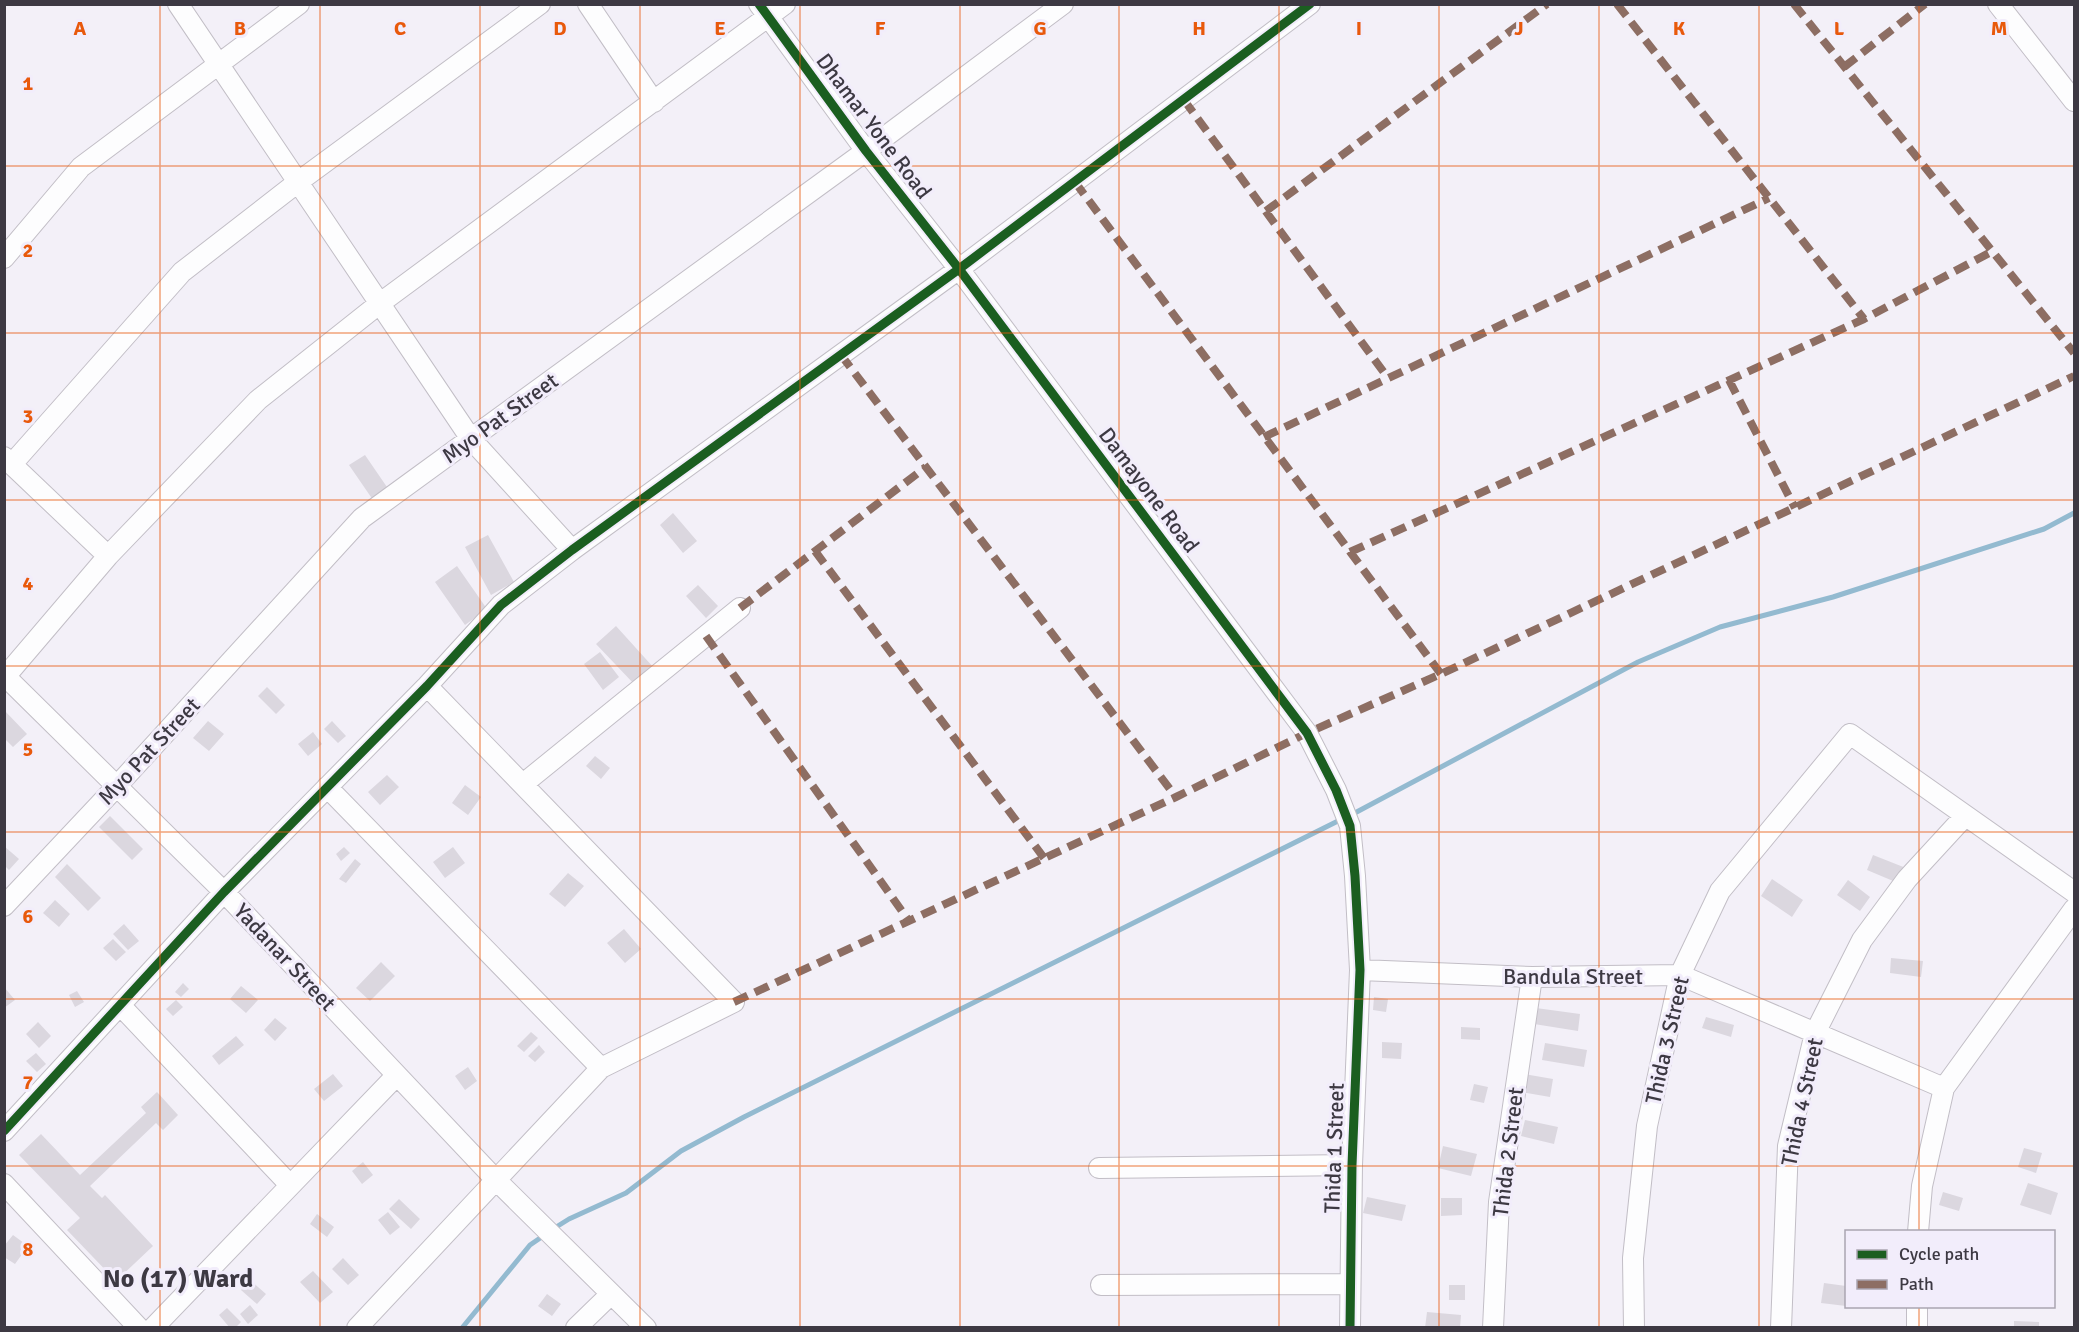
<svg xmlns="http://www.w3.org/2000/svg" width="2079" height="1332" font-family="Signika,sans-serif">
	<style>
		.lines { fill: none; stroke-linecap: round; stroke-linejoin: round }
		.stream { stroke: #93bad0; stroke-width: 5 }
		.building { fill: #dbd7df }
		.minor-casing { stroke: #c2bec6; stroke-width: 22 }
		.minor { stroke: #fdfdfe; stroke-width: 20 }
		.quiet { stroke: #8d6e63; stroke-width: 8; stroke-dasharray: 15 8; stroke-linecap: butt }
		.cycleway-casing { stroke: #f2edfb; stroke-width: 13 }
		.cycleway { stroke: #1b5e20; stroke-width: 9 }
		.grid { fill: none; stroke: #e8590c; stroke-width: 1.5; stroke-opacity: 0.55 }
		.labels { text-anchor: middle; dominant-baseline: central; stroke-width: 6; stroke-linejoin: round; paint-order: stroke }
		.street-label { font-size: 22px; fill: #3d3943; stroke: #f2edfb }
		.quarter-label { font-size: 26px; font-weight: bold; fill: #3d3943; stroke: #f2edfb }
		.grid-label { font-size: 20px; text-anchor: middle; font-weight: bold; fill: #e8590c; stroke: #f2edfb; stroke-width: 6; stroke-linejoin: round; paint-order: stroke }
	</style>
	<rect width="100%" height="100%" fill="#f3f0f8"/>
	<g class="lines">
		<!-- stream -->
		<path class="stream" d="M1351 815 1638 662 1720 627 1833 597 2044 529 2074 513
			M553 1229 569 1219 626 1193 681 1151 744 1117 1342 819
			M462 1328 530 1245 546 1234"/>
	</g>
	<!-- building -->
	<path class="building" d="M365 455 389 490 373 500 349 465Z
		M673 513 697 541 683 553 660 525Z
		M488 535 514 582 491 595 465 547Z
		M457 566 487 609 465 625 435 582Z
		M698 585 718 606 706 618 686 596Z
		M616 626 654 668 635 685 596 644Z
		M600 652 619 677 603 690 584 664Z
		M267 687 285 705 276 714 258 696Z
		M4 710 27 734 13 747 4 738Z
		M208 721 224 734 209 751 193 738Z
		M332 721 346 736 338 743 324 729Z
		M313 732 322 744 308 756 298 744Z
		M595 756 610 768 601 779 586 766Z
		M387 775 399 787 380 805 368 792Z
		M465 785 481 797 468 815 452 803Z
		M110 816 143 849 132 860 99 827Z
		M4 846 19 859 9 870 4 865Z
		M344 847 350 853 341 861 336 854Z
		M453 847 465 863 445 878 433 862Z
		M1873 855 1911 870 1905 886 1867 870Z
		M355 859 361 864 346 883 339 879Z
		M67 864 101 898 88 911 55 877Z
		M568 873 584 886 565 907 549 894Z
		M1772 879 1803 900 1792 917 1761 896Z
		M1848 880 1870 897 1860 911 1837 895Z
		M55 900 70 914 59 927 43 913Z
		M124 924 139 941 128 950 113 934Z
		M624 929 641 949 625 963 607 943Z
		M113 939 126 952 116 961 103 948Z
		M1891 958 1923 961 1921 977 1890 973Z
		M381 962 395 976 370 1001 356 988Z
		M183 983 189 989 181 997 175 992Z
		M241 986 258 1000 246 1013 230 999Z
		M4 987 15 1000 4 1008Z
		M77 991 84 1002 75 1007 69 995Z
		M1374 997 1388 999 1386 1012 1373 1010Z
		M176 1000 183 1007 173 1016 166 1009Z
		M1536 1008 1580 1014 1578 1031 1534 1024Z
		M1706 1017 1734 1025 1731 1037 1702 1028Z
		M275 1018 287 1028 275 1041 264 1030Z
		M38 1022 51 1036 39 1048 26 1034Z
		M1461 1027 1480 1028V1040L1461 1039Z
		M531 1032 538 1038 524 1052 517 1046Z
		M236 1036 244 1045 219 1065 212 1056Z
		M1382 1042 1402 1043 1401 1059 1382 1058Z
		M1545 1043 1587 1050 1584 1067 1542 1060Z
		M539 1045 545 1052 535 1062 528 1056Z
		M36 1053 46 1064 37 1072 26 1061Z
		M468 1067 477 1081 465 1090 455 1076Z
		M333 1074 343 1086 324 1101 314 1089Z
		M1524 1074 1553 1079 1550 1097 1521 1092Z
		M1474 1084 1488 1087 1484 1103 1470 1100Z
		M157 1092 178 1115 163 1130 156 1123 90 1186 102 1198 105 1195 153 1246 116 1281 67 1230 80 1218 19 1155 41 1134 80 1175 146 1113 141 1107Z
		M1525 1120 1558 1127 1554 1144 1521 1136Z
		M1443 1146 1477 1154 1471 1176 1438 1168Z
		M2024 1148 2042 1153 2036 1173 2018 1167Z
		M363 1162 373 1175 362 1184 352 1171Z
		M2028 1183 2058 1193 2051 1215 2020 1205Z
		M1943 1192 1963 1198 1959 1211 1939 1205Z
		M1367 1197 1406 1205 1402 1221 1363 1213Z
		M1441 1198H1462V1215L1441 1216Z
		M399 1199 420 1219 411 1229 389 1209Z
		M388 1212 400 1227 390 1235 378 1220Z
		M317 1214 334 1227 327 1237 310 1224Z
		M13 1235 28 1246 15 1264 4 1257V1246Z
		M343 1258 359 1275 348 1285 332 1269Z
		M313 1271 333 1292 320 1303 300 1282Z
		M250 1280 266 1294 257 1304 241 1290Z
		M1824 1283 1846 1286V1306L1821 1303Z
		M1449 1285H1465V1300H1449Z
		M547 1294 561 1304 552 1316 538 1306Z
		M250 1305 258 1315 248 1324 240 1314Z
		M227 1308 241 1322 235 1328H230L219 1315Z
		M1427 1312 1461 1315 1460 1328H1425Z
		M2014 1321 2039 1322V1328H2014Z"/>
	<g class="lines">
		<!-- minor casing -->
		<g class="minor-casing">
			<path id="minor" d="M178 4 471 439 572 550
				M588 4 654 102
				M759 4 866 151 959 269 1307 733 1336 790 1350 826 1355 876 1360 970 1352 1165 1350 1328
				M1998 4 2074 101
				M4 258 81 167 299 4
				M4 457 108 556
				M12 464 182 272 298 182 540 4
				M4 675 224 892 497 1181 646 1328
				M4 678 108 556 258 400 379 304 785 4
				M523 784 740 608
				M327 787 601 1068
				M4 906 116 787 362 518 866 151 1063 4
				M1360 970 1532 977 1680 975 1944 1088
				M120 1005 290 1185
				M4 1131 224 892 427 686 501 605 572 550 959 269 1310 4
				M1099 1168 1352 1165
				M4 1184 139 1328
				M1918 1232 1922 1186 1944 1088 2074 909
				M1101 1285 1350 1284
				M1917 1306V1328
				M153 1328 396 1076
				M357 1328 601 1068 734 1002 427 686
				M576 1328 611 1294
				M1493 1328 1499 1202 1532 977
				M1634 1328 1633 1258 1647 1126 1680 975 1720 891 1850 734 2074 892
				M1781 1328 1788 1146 1815 1033 1862 940 1907 879 1965 816"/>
		</g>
		<!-- minor -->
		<use href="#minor" class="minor"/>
		<!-- quiet -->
		<path class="quiet" d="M1617 4 1864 319
			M1794 4 2074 353
			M1844 67 1925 4
			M1184 100 1388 378
			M1075 182 1441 674
			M1266 211 1547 4
			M841 355 1176 797
			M1729 380 1795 508
			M1264 437 1769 198
			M815 551 1044 858
			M1350 552 1864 319 1993 251
			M740 608 926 467
			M706 636 909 921
			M734 1002 1176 797 1307 733 1441 674 2074 376"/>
		<!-- cycleway casing -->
		<g class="cycleway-casing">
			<path id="cycleway" d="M759 4 866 151 959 269 1307 733 1336 790 1350 826 1355 876 1360 970 1352 1165 1350 1328
				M4 1131 224 892 427 686 501 605 572 550 959 269 1310 4"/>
		</g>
		<!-- cycleway -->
		<use href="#cycleway" class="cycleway"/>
	</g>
	<!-- grid -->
	<path class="grid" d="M160 4V1328M320 4V1328M480 4V1328M640 4V1328M800 4V1328M960 4V1328M1119 4V1328M1279 4V1328M1439 4V1328M1599 4V1328M1759 4V1328M1919 4V1232M4 166H2074M4 333H2074M4 500H2074M4 666H2074M4 832H2074M4 999H2074M4 1166H2074M1919 1306V1328"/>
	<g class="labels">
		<!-- street labels -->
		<g class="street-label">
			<text transform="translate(874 126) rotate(53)">Dhamar Yone Road</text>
			<text transform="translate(500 418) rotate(-36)">Myo Pat Street</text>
			<text transform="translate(1149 490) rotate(53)">Damayone Road</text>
			<text transform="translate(149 751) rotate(-47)">Myo Pat Street</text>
			<text transform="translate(285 957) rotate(47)">Yadanar Street</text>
			<text x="1573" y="976">Bandula Street</text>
			<text transform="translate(1667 1040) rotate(-77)">Thida 3 Street</text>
			<text transform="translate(1802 1102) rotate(-78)">Thida 4 Street</text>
			<text transform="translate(1334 1148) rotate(-88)">Thida 1 Street</text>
			<text transform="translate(1508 1152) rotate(-83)">Thida 2 Street</text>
		</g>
		<!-- quarter labels -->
		<g class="quarter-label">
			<text x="178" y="1279">No (17) Ward</text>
		</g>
	</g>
	<g class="grid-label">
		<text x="80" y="35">A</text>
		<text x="240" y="35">B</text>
		<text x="400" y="35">C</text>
		<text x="560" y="35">D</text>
		<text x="720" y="35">E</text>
		<text x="880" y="35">F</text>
		<text x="1040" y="35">G</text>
		<text x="1199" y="35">H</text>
		<text x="1359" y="35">I</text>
		<text x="1519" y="35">J</text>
		<text x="1679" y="35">K</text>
		<text x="1839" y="35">L</text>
		<text x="1999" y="35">M</text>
		<text x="28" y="90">1</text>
		<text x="28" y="257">2</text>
		<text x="28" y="423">3</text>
		<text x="28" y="590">4</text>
		<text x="28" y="756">5</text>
		<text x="28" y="923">6</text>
		<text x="28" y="1089">7</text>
		<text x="28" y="1256">8</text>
	</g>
	<!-- border -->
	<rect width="2079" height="1332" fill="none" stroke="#3d3943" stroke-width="12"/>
	<!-- legend -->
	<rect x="1845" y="1230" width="210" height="78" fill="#f2edfb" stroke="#aaa5b1" stroke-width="1.5"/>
	<rect x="1857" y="1250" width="30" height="9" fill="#1b5e20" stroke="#aaa5b1" stroke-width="1.5"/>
	<text x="1899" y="1260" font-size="18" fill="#3d3943">Cycle path</text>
	<rect x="1857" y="1280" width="30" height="9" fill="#8d6e63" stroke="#aaa5b1" stroke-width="1.5"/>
	<text x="1899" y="1290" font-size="18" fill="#3d3943">Path</text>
</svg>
